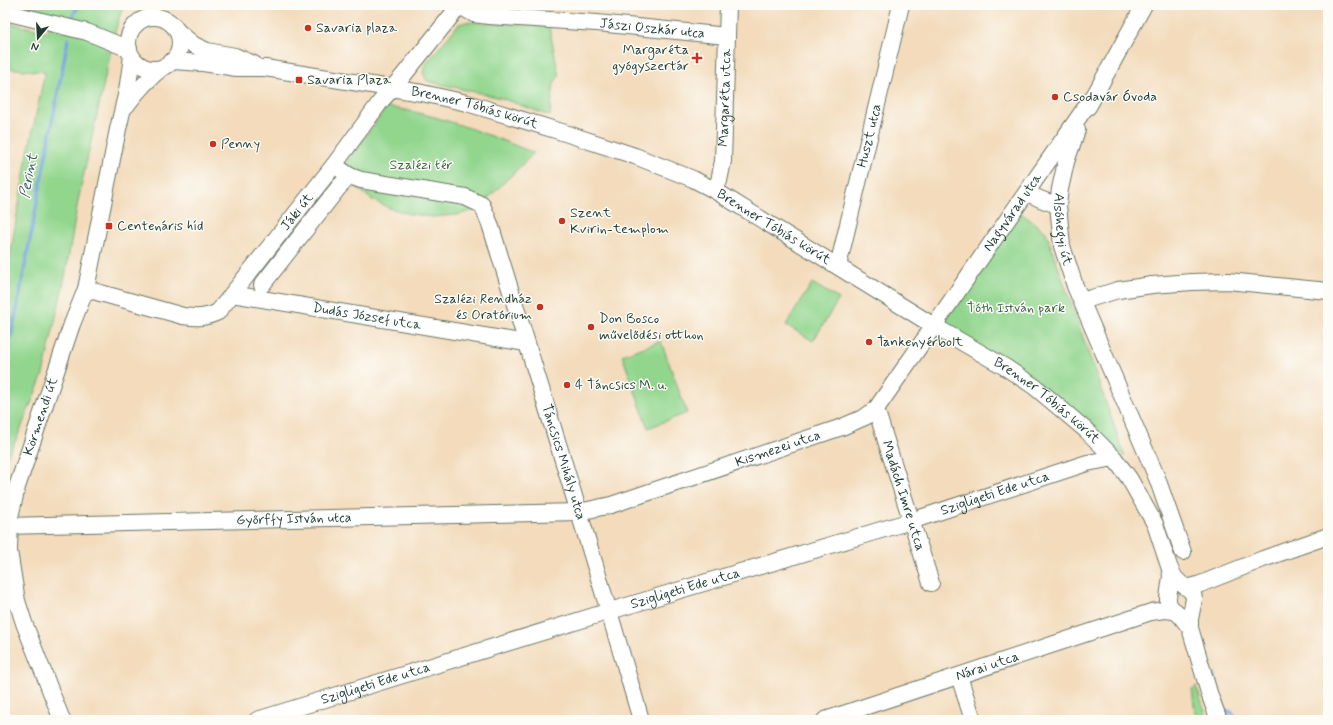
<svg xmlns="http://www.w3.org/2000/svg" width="1333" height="725" font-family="Mynerve,sans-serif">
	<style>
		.green { fill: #92d68e; stroke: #588a61 }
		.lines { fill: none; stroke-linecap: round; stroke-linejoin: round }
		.stream { stroke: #709fd9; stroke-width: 3.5 }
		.minor-casing { stroke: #697463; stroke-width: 18 }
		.minor { stroke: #fff; stroke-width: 16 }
		.poi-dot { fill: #c8321e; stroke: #fdfcf7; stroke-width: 1.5 }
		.labels { text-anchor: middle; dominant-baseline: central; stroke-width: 3; stroke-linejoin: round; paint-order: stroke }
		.poi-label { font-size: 14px; fill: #1f3d34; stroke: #fdfcf7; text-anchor: start }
		.street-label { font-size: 14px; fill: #1f3d34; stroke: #fdfcf7 }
		.park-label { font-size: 14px; fill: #3c634a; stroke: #fdfcf7 }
		.water-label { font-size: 15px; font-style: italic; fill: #3b5f6e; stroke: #fdfcf7 }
	</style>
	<rect width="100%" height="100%" fill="#fdfcf7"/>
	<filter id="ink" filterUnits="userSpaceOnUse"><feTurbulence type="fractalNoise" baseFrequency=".025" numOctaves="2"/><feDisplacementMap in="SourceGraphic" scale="8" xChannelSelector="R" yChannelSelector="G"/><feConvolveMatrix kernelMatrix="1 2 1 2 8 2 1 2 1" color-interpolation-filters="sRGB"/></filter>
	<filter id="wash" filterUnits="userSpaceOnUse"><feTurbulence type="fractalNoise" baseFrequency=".012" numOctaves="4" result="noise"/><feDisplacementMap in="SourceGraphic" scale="16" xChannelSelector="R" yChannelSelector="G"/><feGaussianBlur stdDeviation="0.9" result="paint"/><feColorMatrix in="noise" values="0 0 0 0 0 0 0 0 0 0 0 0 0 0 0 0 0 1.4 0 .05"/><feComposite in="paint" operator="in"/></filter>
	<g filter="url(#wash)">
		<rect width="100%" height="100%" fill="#f3dbbb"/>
		<!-- green -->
		<path class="green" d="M23 5H123L115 32 78 201 65 277 43 374 17 438 5 460V285L26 162 45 72 5 68V22L48 32 49 13Z
			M466 22 549 26 559 76 554 83 550 116 501 98 427 81 423 73 424 66 459 24Z
			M387 107C438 114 486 134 534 153L476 210 456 215 433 217 410 214 389 208 371 199 339 172Z
			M1017 210 1046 232 1125 457 1032 377 941 326Z
			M812 283 839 299 813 341 786 325Z
			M661 341 687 413 648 428 622 355Z
			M1196 686 1208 720H1196L1192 689Z"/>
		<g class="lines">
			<!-- stream -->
			<path class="stream" d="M72 17 79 5
				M5 364 17 308 68 39
				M1214 674 1220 697 1229 720
				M1225 710 1231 712 1239 720"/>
		</g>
	</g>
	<g filter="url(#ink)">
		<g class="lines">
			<!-- minor casing -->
			<g class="minor-casing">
				<g id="minor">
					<path id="s1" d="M460 6 474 14 489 16 597 23 727 36"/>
					<path d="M5 12 87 32 129 49"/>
					<circle cx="154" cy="43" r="26"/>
					<path d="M177 31 194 45 207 51 235 56 254 64"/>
					<path id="s2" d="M172 61 203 63 237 68H265L422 93 467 103 562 132 635 156 693 179 714 190 934 326 1005 367 1035 387 1060 408 1087 431 1114 458 1129 478 1155 524 1170 569 1175 578 1180 583 1190 590 1193 594 1194 599 1190 619V628"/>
					<path d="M126 106C137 91 149 78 163 67"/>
					<path d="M1088 107 1144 5"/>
					<path id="s3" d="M1077 130 1066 162 1060 189 1058 205 1062 246 1075 286 1157 478 1183 552"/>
					<path id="s4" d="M334 165 350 176 361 180 465 197 482 205 490 224C541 389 593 554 641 720"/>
					<path id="s5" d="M714 190 719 181 723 161 728 5"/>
					<path d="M1027 192C1037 199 1047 202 1058 205"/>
					<path id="s6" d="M838 266 901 5"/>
					<path d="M262 285 339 187 350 176"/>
					<path id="s7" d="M86 289 183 316C198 318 205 318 218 312L334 165 381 101 402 77 460 5"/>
					<path id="s8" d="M232 294 526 343"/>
					<path d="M1082 301 1118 290 1152 285 1192 282 1228 281 1328 291"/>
					<path id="s9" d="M876 409 931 583"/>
					<path id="s10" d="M5 526 579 512 611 505 842 427 865 417 876 409 1092 98"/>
					<path d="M1170 569 1171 576 1168 598V603L1172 609 1180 615 1190 628 1210 696 1219 720"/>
					<path d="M1187 588 1198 585 1263 559 1328 536"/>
					<path d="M959 676 973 720"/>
					<path id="s11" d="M62 720 24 623 17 601 9 551 10 517 17 487 72 324 86 289 118 129 127 91 132 57"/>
					<path id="s12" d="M257 720 610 611 911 521 1087 463 1114 458"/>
					<path id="s13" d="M825 720 1151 612 1164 610 1175 611"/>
				</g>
			</g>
			<!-- minor -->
			<use href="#minor" class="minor"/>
		</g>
	</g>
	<!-- markers -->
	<g class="poi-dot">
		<circle cx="308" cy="28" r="4"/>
		<path d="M695 52h4v4h4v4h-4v4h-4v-4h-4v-4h4z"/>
		<rect x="295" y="76" width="8" height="8" rx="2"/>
		<circle cx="1055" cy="97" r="4"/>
		<circle cx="213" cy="144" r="4"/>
		<circle cx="562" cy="221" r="4"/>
		<rect x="105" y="222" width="8" height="8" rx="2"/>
		<circle cx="540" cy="307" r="4"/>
		<circle cx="591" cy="327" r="4"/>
		<circle cx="869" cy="342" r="4"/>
		<circle cx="567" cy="385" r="4"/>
	</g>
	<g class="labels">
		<!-- poi labels -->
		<g class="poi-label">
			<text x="316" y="28">Savaria plaza</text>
			<text x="689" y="50" text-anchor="end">Margaréta<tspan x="689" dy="16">gyógyszertár</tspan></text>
			<text x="307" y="80">Savaria Plaza</text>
			<text x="1063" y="97">Csodavár Óvoda</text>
			<text x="221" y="144">Penny</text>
			<text x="570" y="213">Szent<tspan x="570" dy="16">Kvirin-templom</tspan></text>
			<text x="117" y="226">Centenáris híd</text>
			<text x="532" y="299" text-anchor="end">Szalézi Rendház<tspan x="532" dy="16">és Oratórium</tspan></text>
			<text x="599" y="319">Don Bosco<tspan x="599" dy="16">művelődési otthon</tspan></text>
			<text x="877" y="342">Tankenyérbolt</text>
			<text x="575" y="385">4 Táncsics M. u.</text>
		</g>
		<!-- street labels -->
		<g class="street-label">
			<text stroke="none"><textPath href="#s1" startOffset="195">Jászi Oszkár utca</textPath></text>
			<text stroke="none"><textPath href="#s5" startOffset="94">Margaréta utca</textPath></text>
			<text stroke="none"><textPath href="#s2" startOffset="307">Brenner Tóbiás körút</textPath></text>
			<text stroke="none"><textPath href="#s6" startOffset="134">Huszt utca</textPath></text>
			<text stroke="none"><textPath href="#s7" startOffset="264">Jáki út</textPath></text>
			<text stroke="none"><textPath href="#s10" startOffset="1129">Nagyvárad utca</textPath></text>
			<text stroke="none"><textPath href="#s2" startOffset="631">Brenner Tóbiás körút</textPath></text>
			<text stroke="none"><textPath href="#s3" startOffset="102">Alsóhegyi út</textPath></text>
			<text stroke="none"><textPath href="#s8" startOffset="137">Dudás József utca</textPath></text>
			<text stroke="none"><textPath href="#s2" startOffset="955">Brenner Tóbiás körút</textPath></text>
			<text stroke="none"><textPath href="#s11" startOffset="317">Körmendi út</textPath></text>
			<text stroke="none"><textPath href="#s10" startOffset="783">Kismezei utca</textPath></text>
			<text stroke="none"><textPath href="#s4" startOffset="425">Táncsics Mihály utca</textPath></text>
			<text stroke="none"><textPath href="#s12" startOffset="772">Szigligeti Ede utca</textPath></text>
			<text stroke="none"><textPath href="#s9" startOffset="91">Madách Imre utca</textPath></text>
			<text stroke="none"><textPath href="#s10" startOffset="289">Győrffy István utca</textPath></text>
			<text stroke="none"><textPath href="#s12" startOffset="448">Szigligeti Ede utca</textPath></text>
			<text stroke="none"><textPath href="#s13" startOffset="171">Nárai utca</textPath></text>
			<text stroke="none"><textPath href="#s12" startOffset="124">Szigligeti Ede utca</textPath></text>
		</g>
		<!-- park labels -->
		<g class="park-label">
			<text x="421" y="165">Szalézi tér</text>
			<text x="1016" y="308">Tóth István park</text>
		</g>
		<!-- water labels -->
		<g class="water-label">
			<text transform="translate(29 176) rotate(-79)">Perint</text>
		</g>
	</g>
	<!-- margin -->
	<rect width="1333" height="725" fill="none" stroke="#fdfcf7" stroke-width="20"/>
	<!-- north arrow -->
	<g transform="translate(38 38) rotate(198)" stroke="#fdfcf7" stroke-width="3" paint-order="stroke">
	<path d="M0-3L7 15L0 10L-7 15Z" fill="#1f3d34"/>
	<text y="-6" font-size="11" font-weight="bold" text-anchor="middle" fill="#1f3d34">N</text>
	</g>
</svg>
